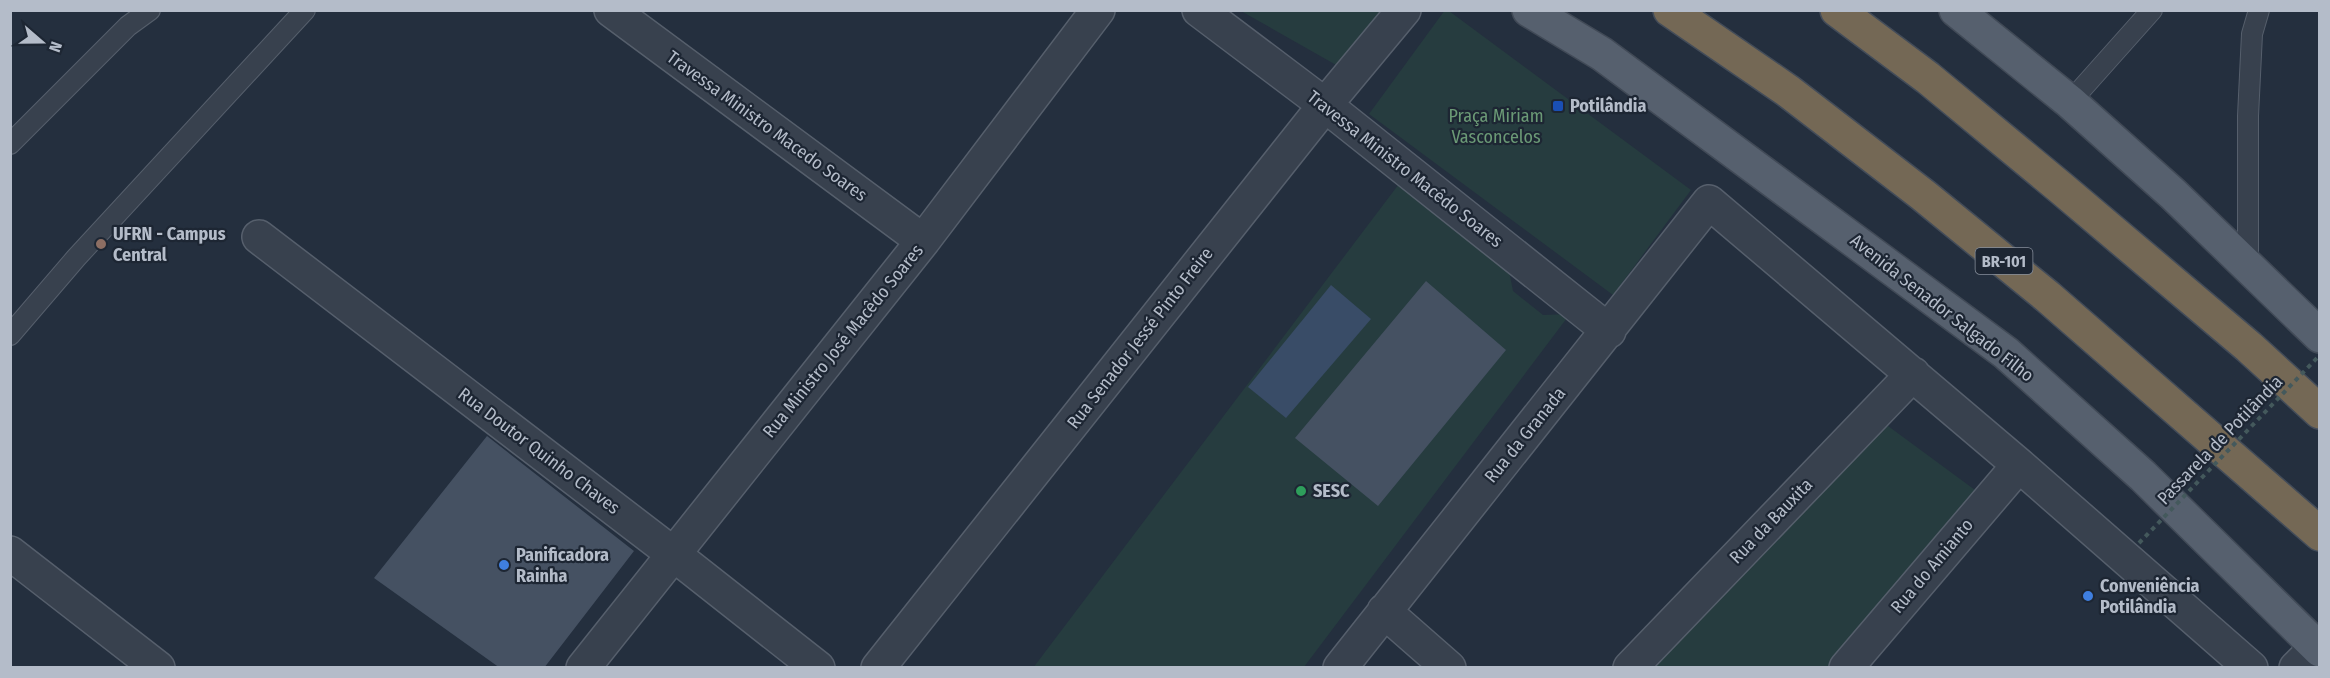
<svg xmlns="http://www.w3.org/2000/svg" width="2330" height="678" font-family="'Fira Sans Condensed',sans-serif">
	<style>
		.green { fill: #263c3f }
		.water { fill: #394c67 }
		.building { fill: #455162 }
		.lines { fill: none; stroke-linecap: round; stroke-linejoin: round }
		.lane-casing { stroke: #565f6c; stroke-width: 22 }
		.street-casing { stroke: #565f6c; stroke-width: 36 }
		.primary-casing { stroke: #414a57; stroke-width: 36 }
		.highway-casing { stroke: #434c59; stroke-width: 36 }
		.lane { stroke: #38414e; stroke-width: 20 }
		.street { stroke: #38414e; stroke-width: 33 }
		.primary { stroke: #56606e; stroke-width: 33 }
		.highway { stroke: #746855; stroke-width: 33 }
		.path-bridge { stroke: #44595c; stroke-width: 4; stroke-dasharray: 4.5 4.5; stroke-linecap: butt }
		.transit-dot { fill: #1a4fb4; stroke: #1d2633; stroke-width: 2 }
		.education-dot { fill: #8d6e63; stroke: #1d2633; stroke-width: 2 }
		.leisure-dot { fill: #2e9e5b; stroke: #1d2633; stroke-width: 2 }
		.shop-dot { fill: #3f7fe0; stroke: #1d2633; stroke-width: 2 }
		.labels { text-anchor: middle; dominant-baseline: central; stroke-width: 4.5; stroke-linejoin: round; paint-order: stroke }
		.shield { fill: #1d2633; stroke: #878f9c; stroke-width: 1.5 }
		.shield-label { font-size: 16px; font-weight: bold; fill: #b4bcc9 }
		.poi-label { font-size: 18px; font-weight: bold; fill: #b4bcc9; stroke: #1d2633; text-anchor: start }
		.park-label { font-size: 18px; fill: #6b9a76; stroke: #1d2633 }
		.street-label { font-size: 18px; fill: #b4bcc9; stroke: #1d2633 }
	</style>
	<rect width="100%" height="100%" fill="#242f3e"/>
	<!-- green -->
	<path class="green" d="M1445 10 1449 11 1691 190 1613 295 1369 114Z
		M1241 11H1388L1345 70Z
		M1405 176 1506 256 1513 291 1543 315 1570 314 1304 667 1033 668Z
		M1884 423 1975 490 1830 667 1649 668Z"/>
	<!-- water -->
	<path class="water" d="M1331 285 1371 319 1286 418 1248 387Z"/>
	<!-- building -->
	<path class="building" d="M1426 281 1506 350 1378 506 1295 438Z
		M487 436 634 551 544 668H500L374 578Z"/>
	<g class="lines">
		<!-- lane casing -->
		<g class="lane-casing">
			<path id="lane" d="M2070 102 2152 10
				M10 144 128 26 150 10
				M2248 267V116L2252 34 2259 10
				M10 335 76 258 305 10"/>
		</g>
		<!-- street casing -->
		<g class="street-casing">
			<path id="street" d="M611 10 923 241
				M1199 10 1325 105 1609 331
				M259 237 672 553 818 668
				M10 553 158 668
				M1384 611 1449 668
				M583 668 923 241 1098 10
				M878 668 1325 105 1404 10
				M1340 668 1709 202 2019 465 2251 668
				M1630 668 1913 374
				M1846 668 2019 465
				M2296 668 2317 647"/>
		</g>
		<!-- primary casing -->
		<g class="primary-casing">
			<path id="primary" d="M1529 10 1602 54 2006 353 2143 476 2320 650
				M1956 10 2070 102 2173 194 2320 336"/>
		</g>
		<!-- highway casing -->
		<g class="highway-casing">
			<path id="highway" d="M1670 10 1788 91 1923 195 2048 297 2320 534
				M1837 10 1928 78 2061 188 2249 347 2320 412"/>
		</g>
		<!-- lane -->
		<use href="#lane" class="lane"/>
		<!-- street -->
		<use href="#street" class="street"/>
		<!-- primary -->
		<use href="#primary" class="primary"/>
		<!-- highway -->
		<use href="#highway" class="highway"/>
		<!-- path-bridge -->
		<path class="path-bridge" d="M2139 543 2320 355"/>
	</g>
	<!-- markers -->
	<rect class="transit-dot" x="1552" y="100" width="12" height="12" rx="3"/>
	<circle class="education-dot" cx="101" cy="244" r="6"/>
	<circle class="leisure-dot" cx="1301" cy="491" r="6"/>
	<g class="shop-dot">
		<circle cx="504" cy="565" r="6"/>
		<circle cx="2088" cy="596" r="6"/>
	</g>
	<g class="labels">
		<!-- shield labels -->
		<rect class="shield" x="1975.5" y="248" width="57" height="26" rx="4.5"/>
		<g class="shield-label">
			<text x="2004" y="261">BR-101</text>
		</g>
		<!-- poi labels -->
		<g class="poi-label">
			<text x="1570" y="106">Potilândia</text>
			<text x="113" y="234">UFRN - Campus<tspan x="113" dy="21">Central</tspan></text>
			<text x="1313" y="491">SESC</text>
			<text x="516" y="555">Panificadora<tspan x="516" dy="21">Rainha</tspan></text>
			<text x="2100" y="586">Conveniência<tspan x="2100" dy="21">Potilândia</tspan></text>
		</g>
		<!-- park labels -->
		<g class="park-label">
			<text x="1496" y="116">Praça Miriam<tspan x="1496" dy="21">Vasconcelos</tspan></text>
		</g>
		<!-- street labels -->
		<g class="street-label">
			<text transform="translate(767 126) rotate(36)">Travessa Ministro Macedo Soares</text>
			<text transform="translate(1405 169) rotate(38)">Travessa Ministro Macêdo Soares</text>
			<text transform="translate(1942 308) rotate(38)">Avenida Senador Salgado Filho</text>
			<text transform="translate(1140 338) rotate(-52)">Rua Senador Jessé Pinto Freire</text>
			<text transform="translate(843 341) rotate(-51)">Rua Ministro José Macêdo Soares</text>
			<text transform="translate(1525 435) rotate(-51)">Rua da Granada</text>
			<text transform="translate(2220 440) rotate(-46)">Passarela de Potilândia</text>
			<text transform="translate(539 451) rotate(37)">Rua Doutor Quinho Chaves</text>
			<text transform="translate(1771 521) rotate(-46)">Rua da Bauxita</text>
			<text transform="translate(1932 566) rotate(-50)">Rua do Amianto</text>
		</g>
	</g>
	<!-- border -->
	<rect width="2330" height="678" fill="none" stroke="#b4bcc9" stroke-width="24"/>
	<!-- north arrow -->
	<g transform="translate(42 42) rotate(110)" stroke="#1d2633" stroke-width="4.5" paint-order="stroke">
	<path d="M0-4.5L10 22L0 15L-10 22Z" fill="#b4bcc9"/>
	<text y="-9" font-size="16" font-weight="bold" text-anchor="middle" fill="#b4bcc9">N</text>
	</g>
</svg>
